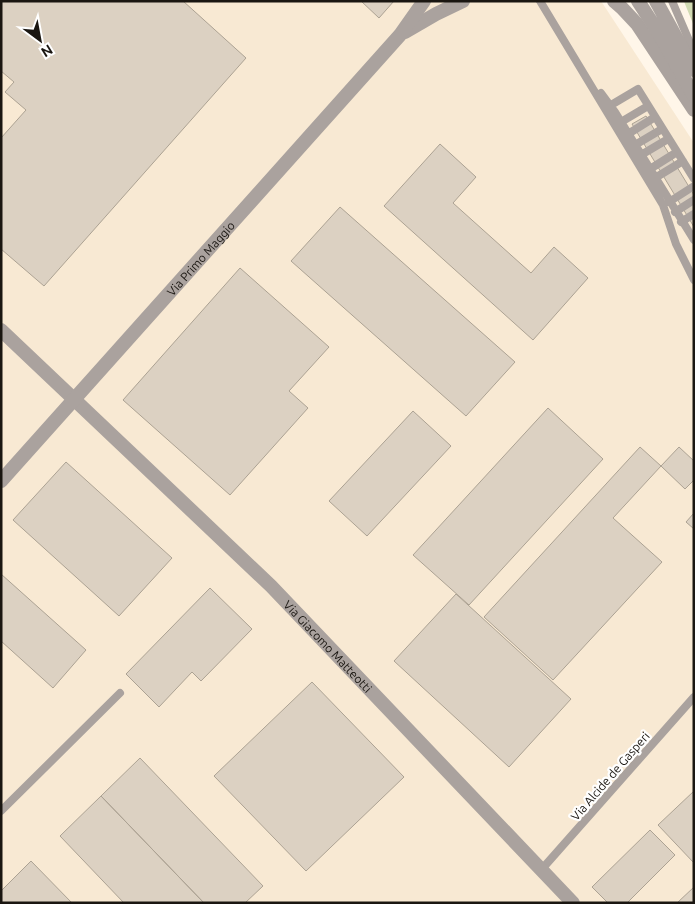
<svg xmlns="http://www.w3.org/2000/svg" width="695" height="904" font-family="Ubuntu,sans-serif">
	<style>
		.built { fill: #f8e9d3 }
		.green { fill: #d1dab2 }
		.building { fill: #dcd1c2; stroke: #aca293 }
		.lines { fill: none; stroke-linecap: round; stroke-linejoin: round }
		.service { stroke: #aaa29e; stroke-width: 8 }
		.minor { stroke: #aaa29e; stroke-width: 14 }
		.tertiary { stroke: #aaa29e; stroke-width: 14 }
		.labels { text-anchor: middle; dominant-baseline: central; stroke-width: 4.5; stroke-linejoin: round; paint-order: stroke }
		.street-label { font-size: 12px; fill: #1a1611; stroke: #fff }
	</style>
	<rect width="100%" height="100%" fill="#fff6e9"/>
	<!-- built -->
	<path class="built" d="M1 1H601L694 143V903H1Z"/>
	<!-- green -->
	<path class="green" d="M684 1H694V26L685 4Z"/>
	<!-- building -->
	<path class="building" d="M1 1H183L246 58 44 286 1 249V138L26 110 5 92 14 82 1 71Z
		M361 1H394L379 18Z
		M646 116 694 195V227L632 124Z
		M440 144 476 177 453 203 531 273 554 247 588 278 533 340 384 206Z
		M340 207 515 362 466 416 291 261Z
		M240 268 329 347 289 391 308 408 230 495 123 400Z
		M548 408 603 459 469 605 413 555Z
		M413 411 451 446 367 536 329 501Z
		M640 447 661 466 613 518 662 562 553 680 484 617Z
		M679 447 694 461V480L685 489 661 466Z
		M66 462 172 558 119 616 13 520Z
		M694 513V529L686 522Z
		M1 574 86 650 53 688 1 641Z
		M210 588 252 629 201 681 192 672 159 707 126 674Z
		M456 594 571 699 509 767 394 661Z
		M312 682 404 777 306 871 214 776Z
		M140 758 263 886 245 903H204L101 796Z
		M694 791V863L658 825Z
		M101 796 204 903H124L60 836Z
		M650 830 675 855 627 903H608L592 887Z
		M31 861 72 903H1V891Z
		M694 887V903H677Z"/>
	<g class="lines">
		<!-- service -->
		<path class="service" d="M540 1 663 205 676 244 694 280
			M672 1 694 52
			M601 93 615 112 694 240
			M606 108 638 89 694 179
			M621 122 648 106
			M628 134 655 117
			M635 145 662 129
			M641 155 668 139
			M650 169 677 152
			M655 178 683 161
			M669 202 694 186
			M675 212 694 200
			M681 222 694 214
			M1 811 120 693
			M542 869 694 697"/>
		<!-- minor -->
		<g class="minor">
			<path d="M614 1 622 8 637 24 694 110"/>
			<path d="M405 32 436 14 463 1"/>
			<path id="s1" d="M1 330 271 586 573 903"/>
			<path id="s2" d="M1 481 400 35 424 1"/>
		</g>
		<!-- tertiary -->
		<path class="tertiary" d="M638 1 660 35 694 96
			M656 1 694 70"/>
	</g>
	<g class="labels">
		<!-- street labels -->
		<g class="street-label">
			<text stroke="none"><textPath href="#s2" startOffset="299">Via Primo Maggio</textPath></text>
			<text stroke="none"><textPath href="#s1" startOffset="455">Via Giacomo Matteotti</textPath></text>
			<text transform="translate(610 776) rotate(-49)">Via Alcide de Gasperi</text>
		</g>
	</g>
	<!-- border -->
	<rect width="695" height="904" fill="none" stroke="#1a1611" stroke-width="5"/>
	<!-- north arrow -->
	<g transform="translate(40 40) rotate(148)" stroke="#ffffff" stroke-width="4" paint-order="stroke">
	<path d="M0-4L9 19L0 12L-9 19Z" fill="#1a1611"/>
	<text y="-8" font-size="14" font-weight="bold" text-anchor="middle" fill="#1a1611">N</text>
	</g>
</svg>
